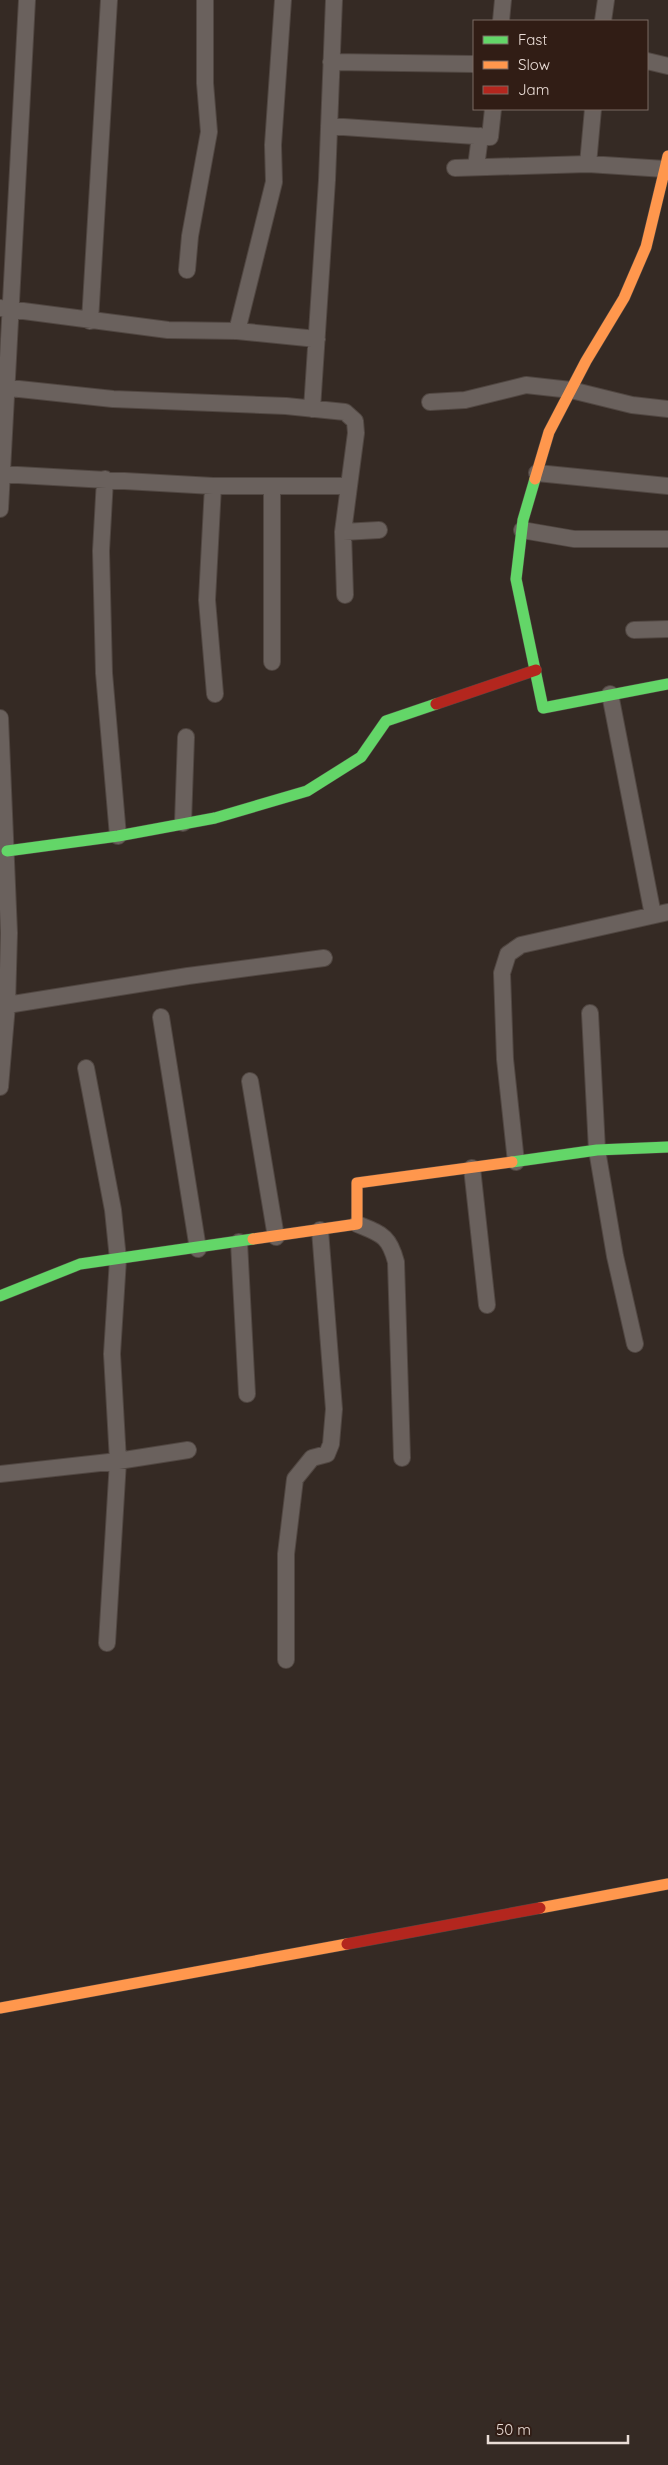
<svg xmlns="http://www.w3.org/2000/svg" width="668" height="2465" font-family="Quicksand,sans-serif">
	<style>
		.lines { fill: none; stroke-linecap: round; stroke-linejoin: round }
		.street-casing { stroke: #514742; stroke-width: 18 }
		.fast-casing { stroke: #514742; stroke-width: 12 }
		.slow-casing { stroke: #514742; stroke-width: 12 }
		.jam-casing { stroke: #514742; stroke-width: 12 }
		.street { stroke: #6a615d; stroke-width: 16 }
		.fast { stroke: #63d668; stroke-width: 11 }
		.slow { stroke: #ff974d; stroke-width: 11 }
		.jam { stroke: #b3261e; stroke-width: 11 }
	</style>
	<rect width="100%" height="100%" fill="#352a24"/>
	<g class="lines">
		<!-- street casing -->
		<g class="street-casing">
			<path id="street" d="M501 21 503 0
				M603 21 606 0
				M647 61 668 66
				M331 62 474 64
				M329 126 490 137 493 109
				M588 164 593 109
				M476 167 480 136
				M455 168 588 164 665 169
				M187 270 190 236 209 132 205 83V0
				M0 308 168 330 237 331 317 339
				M90 321 109 0
				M237 331 274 182 273 145 283 0
				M0 387 113 399 286 406 345 412 355 421 356 433 349 486
				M430 402 465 400 526 385 571 390 632 405 668 409
				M312 409 327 180 334 0
				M537 473 668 486
				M0 474 213 486H349L343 532 345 595
				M105 479 101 551 104 673 118 836
				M213 486 207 600 215 694
				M0 509 27 0
				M522 530 574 539H668
				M343 532 379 530
				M634 630 668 629
				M272 662V487
				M610 694 653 915
				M0 718 9 933 7 1005 0 1087
				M183 823 186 737
				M7 1005 188 976 324 958
				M590 1013 597 1150 615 1256 635 1344
				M161 1017 198 1249
				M86 1068 113 1210 118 1259 112 1354 118 1461 107 1643
				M250 1081 276 1237
				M516 1162 505 1059 502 973 508 954 521 945 668 912
				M472 1168 487 1305
				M357 1224C381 1234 389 1235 396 1262L402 1458
				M239 1242 247 1394
				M0 1474 118 1461 188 1450
				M286 1660V1554L295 1479 312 1458 327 1454 331 1444 334 1409 320 1230"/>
		</g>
		<!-- fast casing -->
		<g class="fast-casing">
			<path id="fast" d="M535 479 523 520 516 579 543 708 668 684
				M7 851 118 836 215 818 307 791 361 757 386 721 436 704
				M512 1162 597 1150 668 1147
				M0 1296 80 1264 253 1239"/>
		</g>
		<!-- slow casing -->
		<g class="slow-casing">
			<path id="slow" d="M535 479 549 432 586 361 624 298 646 247 668 156
				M253 1239 357 1224V1183L512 1162
				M540 1908 668 1884
				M0 2008 347 1944"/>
		</g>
		<!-- jam casing -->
		<g class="jam-casing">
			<path id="jam" d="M436 704 536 670
				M347 1944 540 1908"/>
		</g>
		<!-- street -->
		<use href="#street" class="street"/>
		<!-- fast -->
		<use href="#fast" class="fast"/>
		<!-- slow -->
		<use href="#slow" class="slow"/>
		<!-- jam -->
		<use href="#jam" class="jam"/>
	</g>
	<!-- legend -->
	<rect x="473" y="20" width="175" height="90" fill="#311d15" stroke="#7b6a63"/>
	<rect x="483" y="36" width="25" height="8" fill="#63d668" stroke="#7b6a63"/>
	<text x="518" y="45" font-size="15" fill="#eaddd7">Fast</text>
	<rect x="483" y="61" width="25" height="8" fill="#ff974d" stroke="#7b6a63"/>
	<text x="518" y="70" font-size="15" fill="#eaddd7">Slow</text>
	<rect x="483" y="86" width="25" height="8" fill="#b3261e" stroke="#7b6a63"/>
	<text x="518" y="95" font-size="15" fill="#eaddd7">Jam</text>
	<!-- scale -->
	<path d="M488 2435v8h140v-8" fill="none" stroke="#eaddd7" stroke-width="2.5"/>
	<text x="496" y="2435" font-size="15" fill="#eaddd7" stroke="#311d15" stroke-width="4" paint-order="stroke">50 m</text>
</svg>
